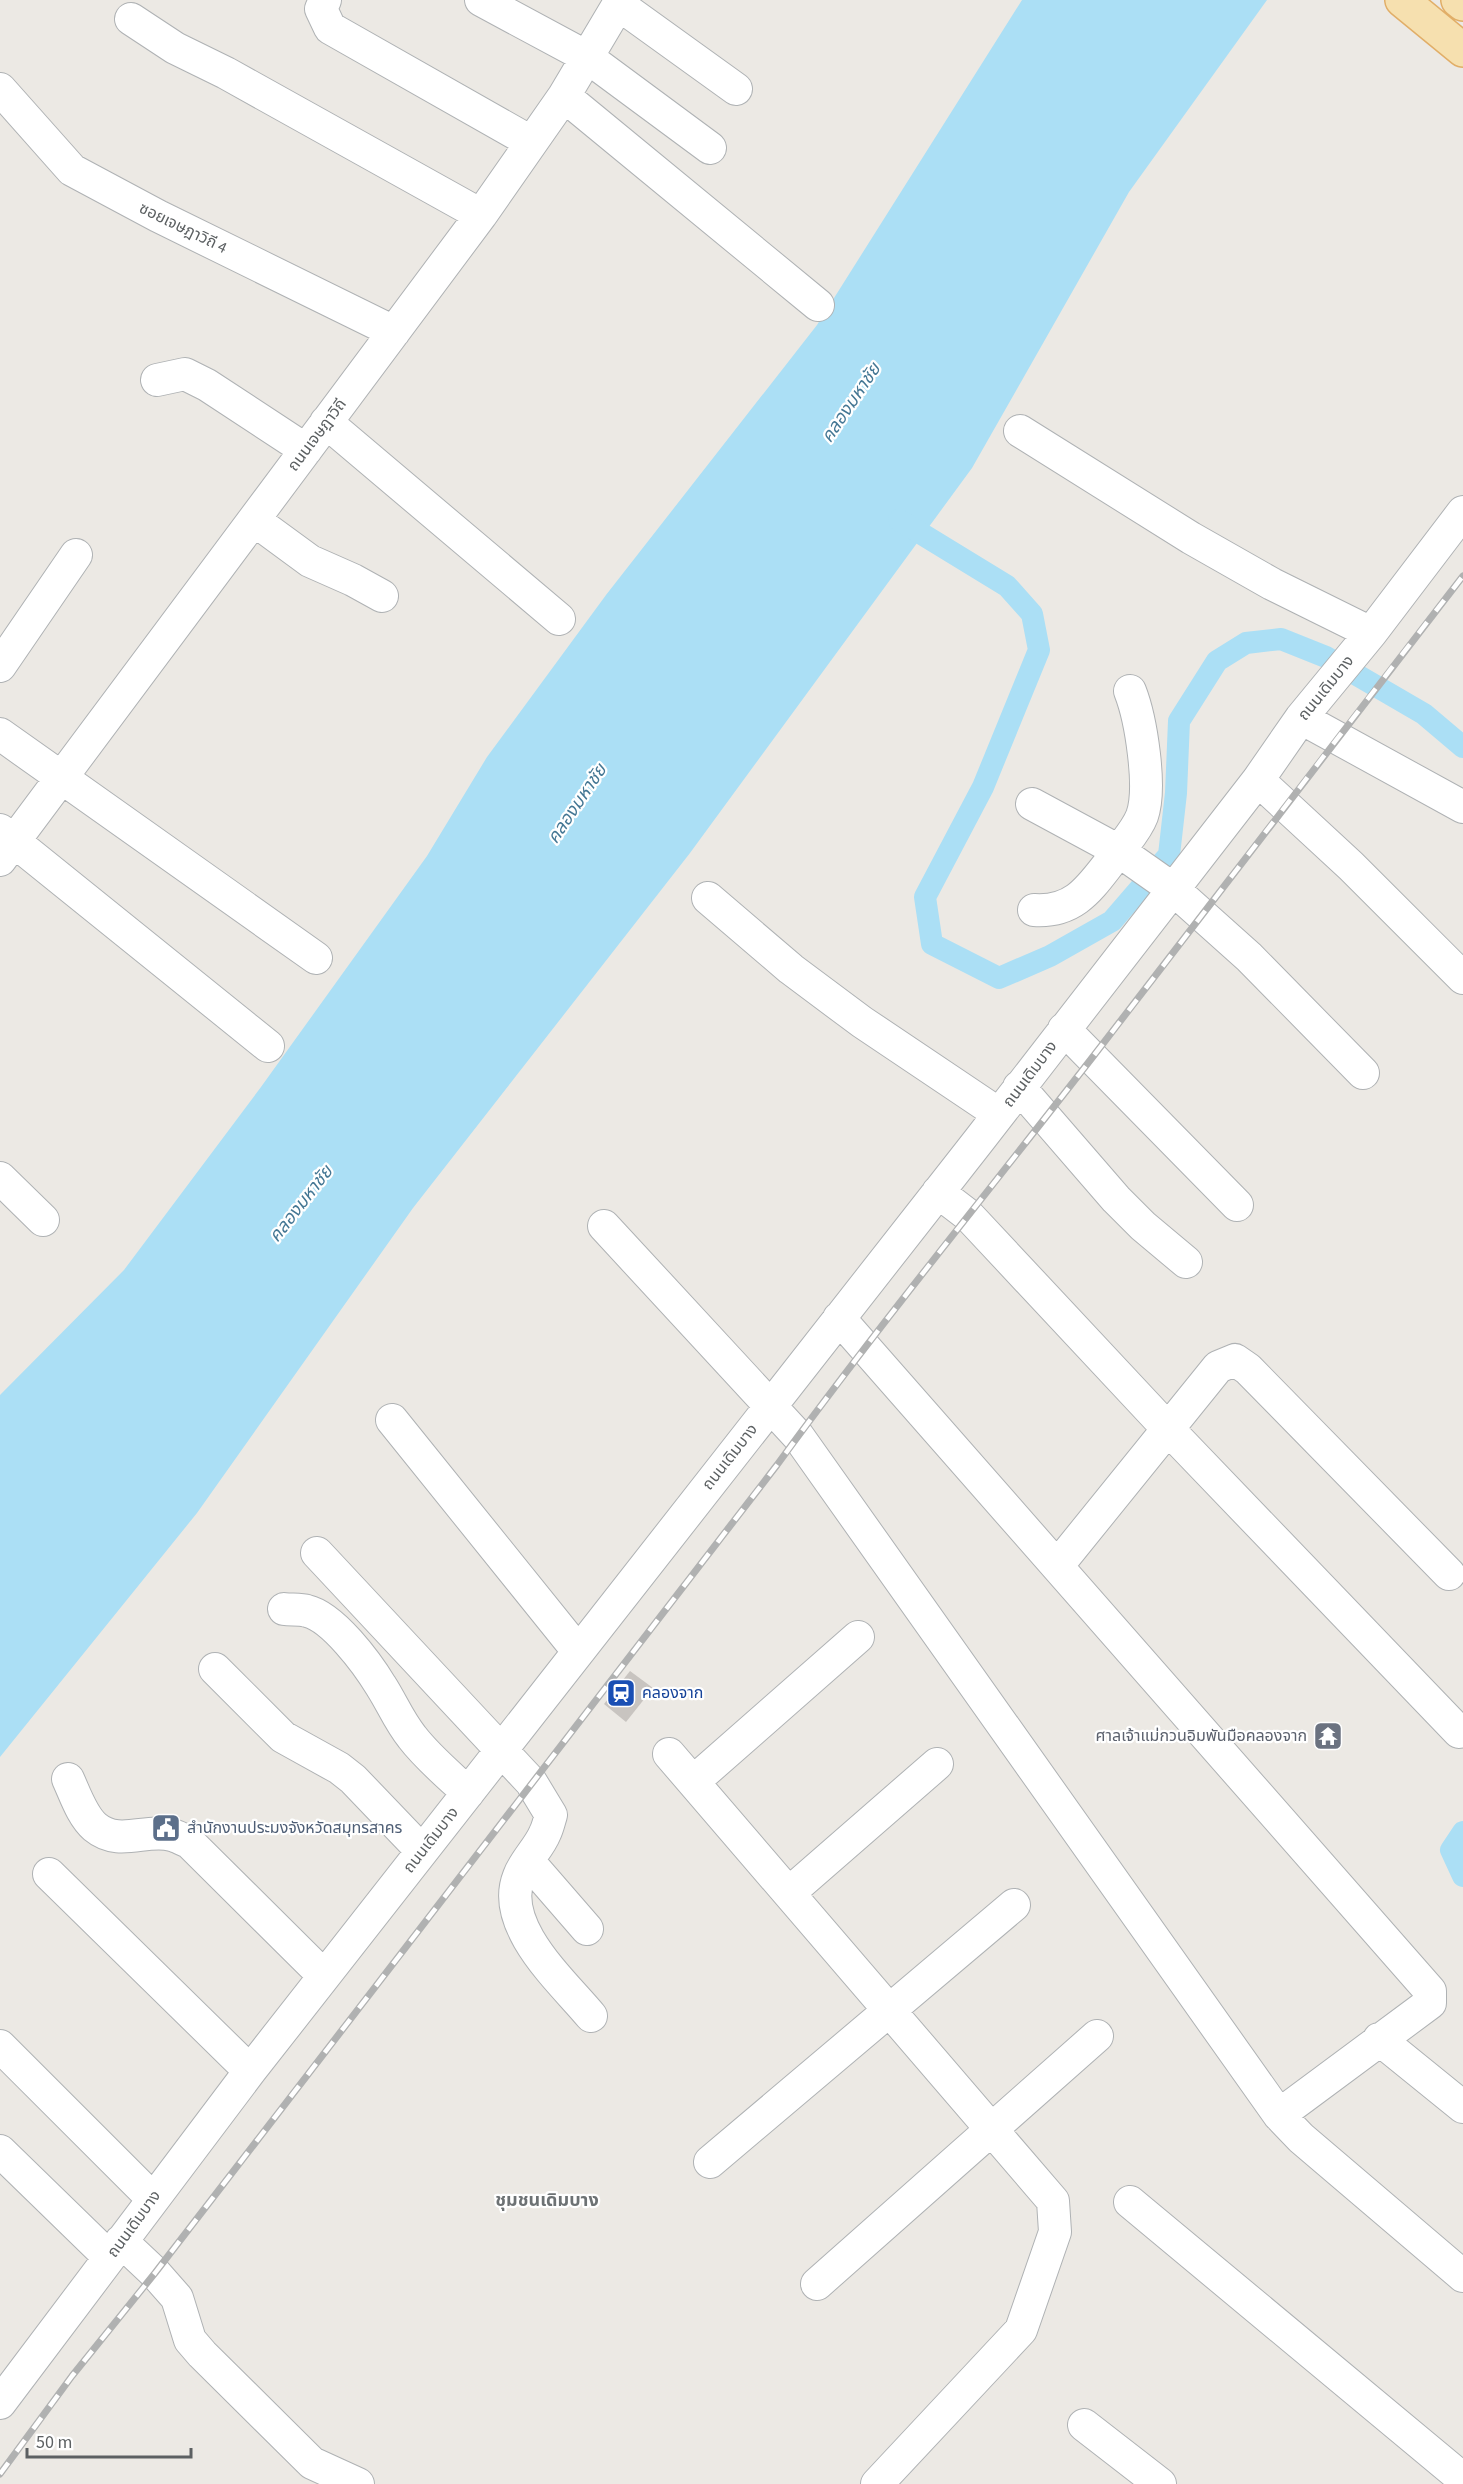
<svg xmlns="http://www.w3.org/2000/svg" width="1463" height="2484" font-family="'Source Sans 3','Noto Sans Thai',sans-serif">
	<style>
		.water { fill: #abdff5 }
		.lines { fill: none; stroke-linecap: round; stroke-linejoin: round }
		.canal { stroke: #abdff5; stroke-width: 22 }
		.building { fill: #c8c4c0 }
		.minor-casing { stroke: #afb2b4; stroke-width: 34 }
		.major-casing { stroke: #e1ae68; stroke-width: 36 }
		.minor { stroke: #fff; stroke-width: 32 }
		.major { stroke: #f6e0af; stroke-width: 33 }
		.rail-casing { stroke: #b0b1b1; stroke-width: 7 }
		.rail { stroke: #fff; stroke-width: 4.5; stroke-dasharray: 14; stroke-linecap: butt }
		.labels { text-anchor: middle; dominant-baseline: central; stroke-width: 4.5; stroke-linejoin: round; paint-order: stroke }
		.street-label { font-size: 16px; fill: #5c6062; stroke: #fff }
		.transit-label { font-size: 16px; fill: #164399; stroke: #fff; text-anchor: start }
		.worship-label { font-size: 16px; fill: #5b616d; stroke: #fff; text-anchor: end }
		.service-label { font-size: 16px; fill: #4e5e75; stroke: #fff; text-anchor: start }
		.water-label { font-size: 18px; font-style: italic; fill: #447794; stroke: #fff }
		.neighbourhood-label { font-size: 18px; font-weight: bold; fill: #6d7274; stroke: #fff }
	</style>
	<rect width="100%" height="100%" fill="#ece9e4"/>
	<!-- water -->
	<path class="water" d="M1022 0H1267L1129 192 972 468 690 853 413 1208 197 1513 0 1757V1395L124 1270 261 1087 427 856 487 757 606 595 817 325Z"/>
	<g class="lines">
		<!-- canal -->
		<path class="canal" d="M899 520 1007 586 1032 614 1039 650 983 787 925 897 932 944 999 978 1050 956 1112 921 1169 855 1176 793 1179 721 1217 661 1246 643 1281 639 1326 657 1424 714 1463 747
			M1463 1832 1451 1850 1463 1876"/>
	</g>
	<!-- building -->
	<path class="building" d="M630 1671 653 1688 626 1722 604 1704Z"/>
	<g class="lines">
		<!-- minor casing -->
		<g class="minor-casing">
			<path id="minor" d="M325 0 321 9 330 28 531 142
				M481 0 587 57 710 148
				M618 4 736 89
				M131 19 175 48 226 73 481 215
				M0 89 72 170 158 216 394 332
				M564 96 818 305
				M157 380 185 374 207 385 306 450
				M326 422 559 619
				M1020 431 1191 538 1272 584 1371 633
				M254 520 310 561 353 580 382 596
				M0 666 76 555
				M1130 691C1141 719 1152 788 1142 816 1137 829 1127 840 1119 851L1173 889 1249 957 1363 1073
				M1301 718 1463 807
				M0 734 316 958
				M1258 780 1351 866 1463 978
				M1032 804 1119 851C1093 882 1079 913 1034 910
				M0 830 268 1046
				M0 860 481 215 564 96 621 0
				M708 898 791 969 862 1022 999 1114
				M1064 1029 1237 1205
				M1019 1087 1116 1199 1143 1226 1186 1262
				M0 1178 43 1220
				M938 1192 968 1215 1169 1430 1459 1732
				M604 1226 798 1436 1279 2115 1301 2138 1463 2276
				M839 1318 1430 1991V2003L1279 2115
				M392 1420 578 1651
				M317 1553 531 1782 551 1815C549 1821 548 1827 545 1833 539 1848 525 1860 519 1876 499 1926 562 1981 591 2016
				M1058 1565 1218 1367 1235 1360 1248 1369 1449 1574
				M284 1609C291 1610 300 1609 307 1611 333 1617 367 1663 381 1686 392 1703 399 1721 412 1737 428 1758 449 1775 468 1793
				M215 1669 283 1737 339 1768 353 1779 422 1851
				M669 1754 1053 2201 1055 2232 1021 2330 877 2484
				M68 1779C75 1794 82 1816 95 1827 119 1847 146 1828 172 1835 177 1836 183 1840 189 1842L324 1976
				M693 1782 858 1637
				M528 1861 587 1929
				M49 1874 250 2071
				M789 1893 937 1764
				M1379 2039 1463 2107
				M0 2046 152 2198
				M0 2151 109 2257
				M710 2162 1014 1905
				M1130 2202 1463 2479
				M121 2241 155 2273 177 2298 190 2340 202 2354 312 2463 358 2484
				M817 2284 1097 2036
				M0 2403 250 2071 980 1139 1258 780 1301 718 1371 633 1463 512
				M1084 2425 1160 2484"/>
		</g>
		<!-- major casing -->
		<g class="major-casing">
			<path id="major" d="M1402 0 1463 50
				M1458 0 1463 4"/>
		</g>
		<!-- minor -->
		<use href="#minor" class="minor"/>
		<!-- major -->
		<use href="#major" class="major"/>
		<!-- rail casing -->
		<g class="rail-casing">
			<path id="rail" d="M0 2474 72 2376 155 2273 777 1465C879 1325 989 1191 1095 1054 1218 895 1339 735 1463 576"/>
		</g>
		<!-- rail -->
		<use href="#rail" class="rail"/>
	</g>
	<!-- icons -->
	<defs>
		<g id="station-square" transform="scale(1.5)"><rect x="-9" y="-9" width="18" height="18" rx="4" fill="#1a4fb4" stroke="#fff"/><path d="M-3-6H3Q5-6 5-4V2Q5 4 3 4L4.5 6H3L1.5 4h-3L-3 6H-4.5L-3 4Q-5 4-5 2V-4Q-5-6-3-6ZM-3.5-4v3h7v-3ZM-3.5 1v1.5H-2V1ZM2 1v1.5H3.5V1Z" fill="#fff"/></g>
		<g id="temple-square" transform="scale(1.5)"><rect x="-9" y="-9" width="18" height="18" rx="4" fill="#6b7280" stroke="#fff"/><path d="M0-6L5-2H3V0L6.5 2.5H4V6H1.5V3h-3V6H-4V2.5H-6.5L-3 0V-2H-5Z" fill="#fff"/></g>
		<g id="civic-square" transform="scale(1.5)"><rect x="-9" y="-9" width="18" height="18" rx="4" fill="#5c6f8a" stroke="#fff"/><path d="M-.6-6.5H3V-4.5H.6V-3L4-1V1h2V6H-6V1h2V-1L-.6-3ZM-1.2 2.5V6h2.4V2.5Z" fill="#fff"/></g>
	</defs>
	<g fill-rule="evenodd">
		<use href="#station-square" x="621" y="1693"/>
		<use href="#temple-square" x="1328" y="1736"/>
		<use href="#civic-square" x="166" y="1828"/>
	</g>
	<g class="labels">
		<!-- street labels -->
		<g class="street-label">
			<text transform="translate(183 228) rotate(26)">ซอยเจษฎาวิถี 4</text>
			<text transform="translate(317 435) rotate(-53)">ถนนเจษฎาวิถี</text>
			<text transform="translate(1326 688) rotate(-51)">ถนนเดิมบาง</text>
			<text transform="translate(1030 1074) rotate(-53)">ถนนเดิมบาง</text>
			<text transform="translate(730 1457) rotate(-52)">ถนนเดิมบาง</text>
			<text transform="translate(431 1840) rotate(-52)">ถนนเดิมบาง</text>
			<text transform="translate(134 2224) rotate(-54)">ถนนเดิมบาง</text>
		</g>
		<!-- transit labels -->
		<g class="transit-label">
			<text x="642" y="1693">คลองจาก</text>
		</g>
		<!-- worship labels -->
		<g class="worship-label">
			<text x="1307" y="1736">ศาลเจ้าแม่กวนอิมพันมือคลองจาก</text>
		</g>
		<!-- service labels -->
		<g class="service-label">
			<text x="187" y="1828">สำนักงานประมงจังหวัดสมุทรสาคร</text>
		</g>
		<!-- water labels -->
		<g class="water-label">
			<text transform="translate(851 403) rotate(-56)">คลองมหาชัย</text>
			<text transform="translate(577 804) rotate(-56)">คลองมหาชัย</text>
			<text transform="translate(301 1204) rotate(-52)">คลองมหาชัย</text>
		</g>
		<!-- neighbourhood labels -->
		<g class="neighbourhood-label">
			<text x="547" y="2200">ชุมชนเดิมบาง</text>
		</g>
	</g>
	<!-- scale -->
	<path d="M27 2448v9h164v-9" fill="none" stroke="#5c6062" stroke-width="3"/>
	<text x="36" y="2448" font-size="18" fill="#5c6062" stroke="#ffffff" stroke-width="4.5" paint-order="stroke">50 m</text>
</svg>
